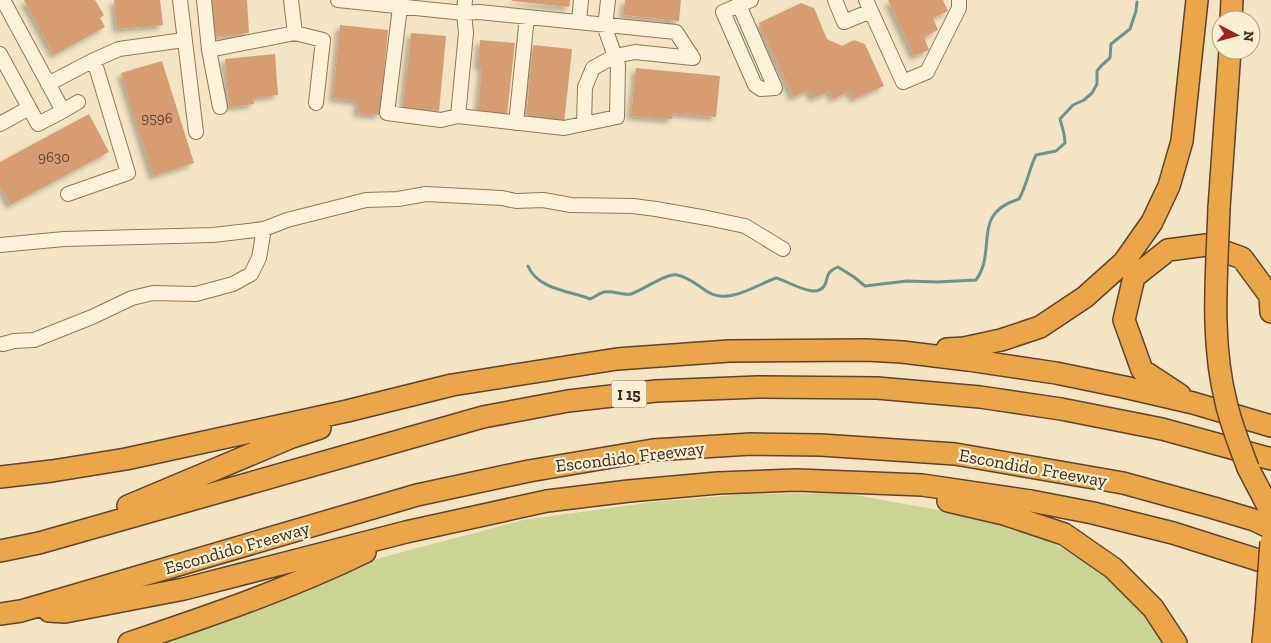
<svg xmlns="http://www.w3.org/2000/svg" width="1271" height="643" font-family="'Zilla Slab',serif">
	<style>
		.green { fill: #cbd395 }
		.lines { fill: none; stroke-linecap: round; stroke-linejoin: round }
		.stream { stroke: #6b958b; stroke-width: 3 }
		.building { fill: #d69d74; filter: url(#shadow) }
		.minor-casing { stroke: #907657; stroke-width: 16 }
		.highway-casing { stroke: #5d432c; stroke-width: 24 }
		.minor { stroke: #fcf2d7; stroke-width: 14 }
		.highway { stroke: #eba64a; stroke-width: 21 }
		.highway-bridge-casing { stroke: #5d432c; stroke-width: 24; stroke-linecap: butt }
		.highway-bridge { stroke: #eba64a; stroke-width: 21 }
		.labels { text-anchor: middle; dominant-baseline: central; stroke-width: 4.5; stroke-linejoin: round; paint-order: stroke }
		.number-label { font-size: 15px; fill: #644933 }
		.shield { fill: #f9efd3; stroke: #766754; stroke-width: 1 }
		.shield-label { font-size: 16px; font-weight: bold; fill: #3e2d1d }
		.street-label { font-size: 18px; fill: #3e2d1d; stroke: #f9efd3 }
	</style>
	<defs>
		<filter id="shadow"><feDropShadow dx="-4" dy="4" stdDeviation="2.5" flood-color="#0004"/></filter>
	</defs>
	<rect width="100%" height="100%" fill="#f3e5c3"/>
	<!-- green -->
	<path class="green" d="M844 493 965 515 1041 536 1120 582 1169 643H162L380 558 523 520 653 502 748 494Z"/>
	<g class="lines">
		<!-- stream -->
		<path class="stream" d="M528 266C537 289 570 291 590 299 595 297 600 293 604 292 613 290 623 296 631 294 643 290 666 273 677 275 689 277 698 286 708 292 729 305 756 285 776 278 789 281 820 303 826 282 828 273 829 271 838 267L854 277 865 286 907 281 937 282 976 280C998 249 970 214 1019 199 1027 185 1029 169 1036 155L1056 151 1065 143C1065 134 1062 127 1060 119L1073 105 1084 100 1092 93 1097 84V71L1102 65 1110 58 1111 44 1130 29 1136 11 1137 2"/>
	</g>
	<!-- building -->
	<path class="building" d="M24 0H95L104 15 100 18 105 27 54 55Z
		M114 0H160L163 25 117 29Z
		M210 0H247L249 33 213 37Z
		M512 0H570L569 7 512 1Z
		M625 0H681L679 21 623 15Z
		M888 0H943L948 11 933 18 938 30 924 37 929 50 914 56Z
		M801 3 814 8 827 39 842 46 854 40 865 44 884 86 854 99 850 91 833 99 830 91 813 98 809 90 793 97 759 23Z
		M340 25 388 30 380 115 357 113 358 101 333 98Z
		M411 33 446 36 439 111 403 108Z
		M480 40 515 43 507 114 478 112 482 66H478Z
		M533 45 572 49 564 123 526 120Z
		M275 54 278 95 253 98 254 104 229 107 225 59Z
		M162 61 194 163 153 176 121 73Z
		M636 68 720 76 716 117 673 113 672 119 631 116Z
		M89 114 109 152 10 205 0 186V162Z"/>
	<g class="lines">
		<!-- minor casing -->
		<g class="minor-casing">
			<path id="minor" d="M180 0 196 132
				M204 0 209 50
				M291 0 295 33 323 40 316 103
				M338 0 464 13 479 12 676 32 693 58 635 52 615 56 593 68 585 87 584 124
				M835 0 844 22 871 11
				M866 0 903 82 927 72 959 8V0
				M739 5 775 88 761 89 755 85 723 12 751 0
				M400 7 387 113 441 120 458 116 564 128 617 117 618 65 605 28 608 0
				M579 22 581 0
				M0 54 38 124 63 111 3 0
				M48 84 92 61 119 49 184 40
				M220 107 209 50 295 33
				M63 111 78 102
				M458 116 466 33 464 13 465 0
				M516 123 527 17
				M0 124 29 108
				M68 194 128 173 94 60
				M0 245 64 239 213 235 264 229 287 220 366 200 398 199 426 194 502 198 516 201 543 200 571 205 633 206 656 209 707 218 745 226 783 249
				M3 344 14 341 34 340 92 317 132 298 153 293 196 294 233 284 251 274 259 258 264 229"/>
		</g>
		<!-- highway casing -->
		<g class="highway-casing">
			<path id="highway" d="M1231 20 1232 0
				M1219 208 1230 50
				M947 349 964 348 1001 340 1040 327 1085 297 1124 262 1152 222 1169 186 1182 141 1197 0
				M1180 395 1142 370 1124 320 1134 277 1168 250 1206 245 1242 258 1270 296 1271 312
				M1248 468 1271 512
				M0 477 52 471 126 459 347 411 452 385 617 359 729 351 866 350 902 352 968 360 1056 373 1124 387 1193 403 1271 426
				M948 501 1004 514 1064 534 1113 568 1153 608 1176 643
				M128 506 292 437 320 428
				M0 551 39 543 483 417 568 401 656 391 758 387 877 388 980 397 1061 409 1162 429 1271 459
				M49 611 65 612 184 589 406 532 547 501 629 491 718 483 797 480 922 485 1031 501 1093 513 1173 533 1271 564
				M0 614 21 611 417 495 529 471 653 450 751 444 821 445 955 454 1123 483 1214 508 1254 520 1271 528
				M129 643C209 616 289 589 365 552
				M1263 643 1266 612"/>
		</g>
		<!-- minor -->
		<use href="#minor" class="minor"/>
		<!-- highway -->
		<use href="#highway" class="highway"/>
		<!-- highway-bridge casing -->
		<g class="highway-bridge-casing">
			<path id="highway-bridge" d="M1219 208C1217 272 1210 339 1226 402 1231 425 1240 446 1248 468
				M1266 612 1271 542"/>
		</g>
		<!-- highway-bridge -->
		<use href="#highway-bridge" class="highway-bridge"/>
	</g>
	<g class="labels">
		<!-- number labels -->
		<g class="number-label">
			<text x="157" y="118">9596</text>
			<text x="54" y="157">9630</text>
		</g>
		<!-- shield labels -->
		<rect class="shield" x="611.5" y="380.5" width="35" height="27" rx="4"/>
		<g class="shield-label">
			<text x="629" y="394">I 15</text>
		</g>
		<!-- street labels -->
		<g class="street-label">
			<text transform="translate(630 457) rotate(-7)">Escondido Freeway</text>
			<text transform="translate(1033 468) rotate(10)">Escondido Freeway</text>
			<text transform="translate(237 548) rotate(-16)">Escondido Freeway</text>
		</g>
	</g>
	<!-- north arrow -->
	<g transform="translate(1236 35) rotate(96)"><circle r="24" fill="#f9efd3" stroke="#aea18a"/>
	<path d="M0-4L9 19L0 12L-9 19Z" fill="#a62020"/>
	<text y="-8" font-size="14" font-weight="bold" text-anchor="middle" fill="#3e2d1d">N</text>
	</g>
</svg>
